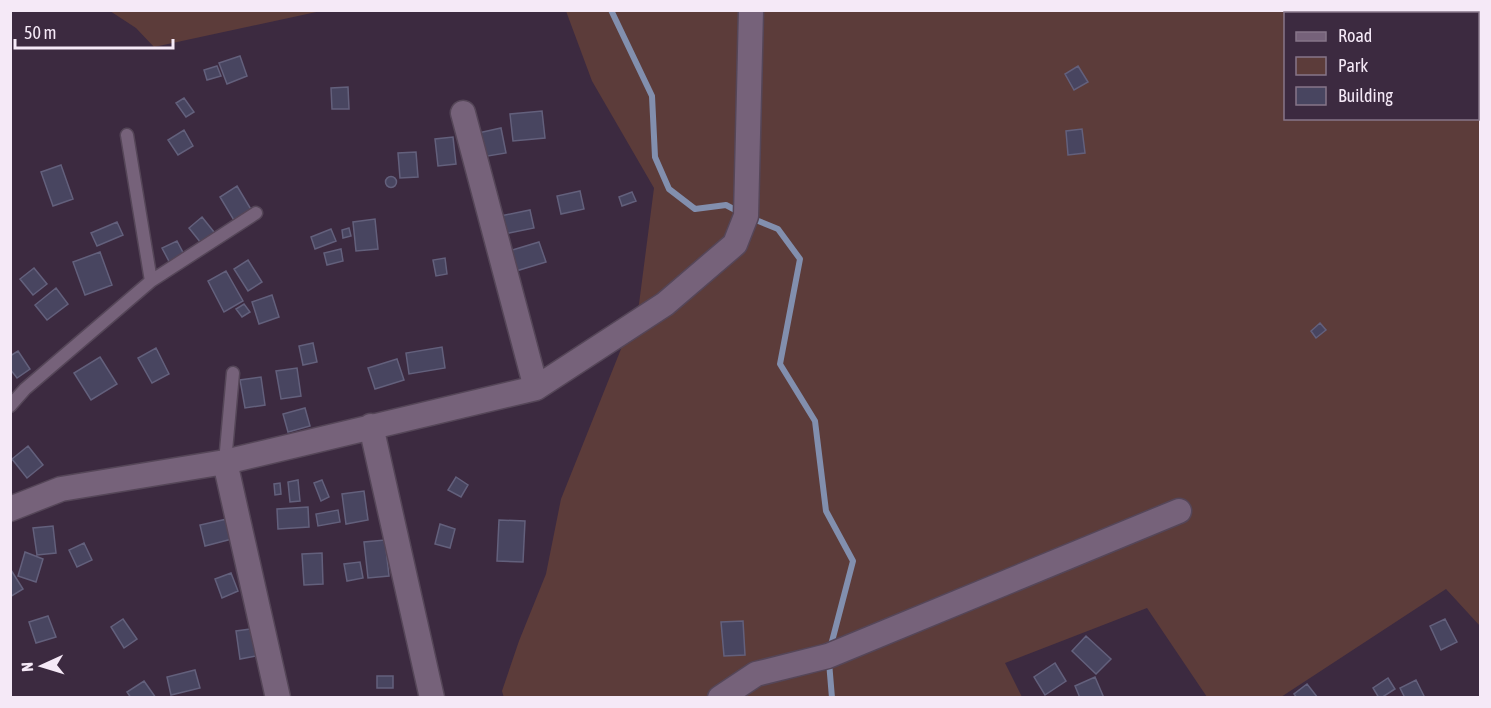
<svg xmlns="http://www.w3.org/2000/svg" width="1491" height="708" font-family="'Asap Condensed',sans-serif">
	<style>
		.green { fill: #5c3c3a; fill-rule: evenodd }
		.lines { fill: none; stroke-linecap: round; stroke-linejoin: round }
		.stream { stroke: #828fae; stroke-width: 6 }
		.building { fill: #484560; stroke: #63607c; stroke-width: 1.5 }
		.service-casing { stroke: #554658; stroke-width: 15 }
		.minor-casing { stroke: #554658; stroke-width: 27 }
		.service { stroke: #76627a; stroke-width: 12 }
		.minor { stroke: #76627a; stroke-width: 24 }
	</style>
	<rect width="100%" height="100%" fill="#3c2a40"/>
	<!-- green -->
	<path class="green" d="M110 11H321L154 47 136 28Z
		M566 11H1480V626L1446 589 1281 697H1207L1147 608 1005 663 1022 697 504 698 502 691 519 641 546 574 561 499 639 304 654 188 592 81ZM1286 14H1478V118H1286Z"/>
	<g class="lines">
		<!-- stream -->
		<path class="stream" d="M611 10 652 96 655 157 669 189 695 209 726 205 739 212
			M751 218 778 229 800 259 780 364 815 421 826 511 853 561 830 649
			M829 662 832 698"/>
	</g>
	<!-- building -->
	<path class="building" d="M240 56 247 76 227 84 219 63Z
		M217 66 221 76 207 80 204 70Z
		M1078 66 1088 82 1074 90 1065 74Z
		M348 87 349 109H332L331 88Z
		M184 98 194 112 186 117 176 103Z
		M542 111 545 138 513 141 510 114Z
		M501 128 506 153 482 157 478 133Z
		M1082 129 1085 153 1068 155 1066 131Z
		M184 130 193 146 178 155 168 140Z
		M453 137 456 164 438 166 435 139Z
		M416 152 418 177 400 178 398 153Z
		M61 165 73 199 53 206 41 172Z
		M385.5 182a5.5 5.5 0 1 1 11 0a5.5 5.5 0 1 1-11 0Z
		M237 186 252 211 235 222 220 197Z
		M580 191 584 209 561 214 557 196Z
		M632 192 636 201 622 206 619 197Z
		M530 210 534 228 504 234 500 216Z
		M202 217 218 237 205 248 189 228Z
		M375 219 378 249 356 251 353 222Z
		M117 222 123 235 97 246 91 233Z
		M349 228 351 236 343 238 342 230Z
		M331 229 336 241 315 249 311 237Z
		M177 241 187 260 172 267 162 248Z
		M539 242 546 262 516 271 509 251Z
		M341 249 343 261 327 265 324 253Z
		M100 252 112 285 85 295 73 262Z
		M445 258 447 274 436 276 433 260Z
		M248 260 262 282 248 291 234 269Z
		M34 268 47 284 33 295 20 279Z
		M226 271 243 301 224 312 208 281Z
		M56 288 68 304 47 320 35 305Z
		M272 295 279 317 259 324 252 302Z
		M244 304 250 312 242 317 236 309Z
		M1320 323 1326 330 1316 338 1311 331Z
		M313 343 317 362 303 365 299 346Z
		M442 347 445 368 409 374 406 353Z
		M156 348 169 374 152 383 138 358Z
		M18 351 30 369 17 378 10 369V356Z
		M100 357 117 384 91 400 74 373Z
		M397 359 404 380 375 389 368 368Z
		M297 368 301 396 281 399 276 371Z
		M261 377 265 405 245 408 240 380Z
		M305 408 310 426 288 432 283 414Z
		M28 446 43 465 27 478 12 459Z
		M456 477 468 485 461 497 448 490Z
		M298 480 300 501 290 502 288 482Z
		M322 480 329 497 321 501 314 483Z
		M280 483 281 494 275 495 274 484Z
		M364 491 368 520 346 524 342 494Z
		M308 507 309 527 278 529 277 509Z
		M338 510 340 522 318 526 316 514Z
		M227 519 232 539 205 546 200 525Z
		M499 520 525 521 523 562 497 561Z
		M440 524 455 529 450 548 435 544Z
		M53 526 56 553 37 555 33 528Z
		M385 540 389 576 368 578 364 542Z
		M84 543 92 560 77 567 69 550Z
		M25 552 43 559 36 582 18 576Z
		M322 553 323 584 304 585 302 554Z
		M360 562 363 578 347 581 344 564Z
		M11 570 23 589 10 597V571Z
		M231 573 238 591 222 598 215 579Z
		M48 616 56 637 36 643 29 622Z
		M123 619 137 639 124 648 111 627Z
		M1445 619 1457 642 1441 650 1430 626Z
		M743 621 745 655 724 656 721 622Z
		M257 628 261 655 240 659 236 631Z
		M1086 636 1111 659 1096 674 1072 651Z
		M1055 663 1066 681 1045 695 1034 677Z
		M195 670 200 688 171 695 167 677Z
		M377 676H393V688H377Z
		M1095 677 1104 698H1080L1075 686Z
		M1388 678 1395 689 1381 698H1379L1373 688Z
		M1416 680 1425 698H1405L1400 688Z
		M144 681 156 698H131L127 692Z
		M1307 684 1318 698H1297L1294 694Z"/>
	<g class="lines">
		<!-- service casing -->
		<g class="service-casing">
			<path id="service" d="M127 135 151 281
				M10 406 25 389 151 281 256 213
				M225 462 233 373"/>
		</g>
		<!-- minor casing -->
		<g class="minor-casing">
			<path id="minor" d="M463 113 536 388
				M371 426 432 698
				M225 462 278 698
				M10 509 61 489 225 462 536 388 665 304 735 244 746 216 751 10
				M720 698 756 674 828 656 1179 511"/>
		</g>
		<!-- service -->
		<use href="#service" class="service"/>
		<!-- minor -->
		<use href="#minor" class="minor"/>
	</g>
	<!-- border -->
	<rect width="1491" height="708" fill="none" stroke="#f5e9f7" stroke-width="24"/>
	<!-- legend -->
	<rect x="1284" y="12" width="195" height="108" fill="#3c2a40" stroke="#867689" stroke-width="1.5"/>
	<rect x="1296" y="32" width="30" height="9" fill="#76627a" stroke="#867689" stroke-width="1.5"/>
	<text x="1338" y="42" font-size="18" fill="#f5e9f7">Road</text>
	<rect x="1296" y="57" width="30" height="18" fill="#5c3c3a" stroke="#867689" stroke-width="1.5"/>
	<text x="1338" y="72" font-size="18" fill="#f5e9f7">Park</text>
	<rect x="1296" y="87" width="30" height="18" fill="#484560" stroke="#867689" stroke-width="1.5"/>
	<text x="1338" y="102" font-size="18" fill="#f5e9f7">Building</text>
	<!-- north arrow -->
	<g transform="translate(42 666) rotate(266)" stroke="#3c2a40" stroke-width="4.5" paint-order="stroke">
	<path d="M0-4.5L10 22L0 15L-10 22Z" fill="#f5e9f7"/>
	<text y="-9" font-size="16" font-weight="bold" text-anchor="middle" fill="#f5e9f7">N</text>
	</g>
	<!-- scale -->
	<path d="M15 39v9h158v-9" fill="none" stroke="#f5e9f7" stroke-width="3"/>
	<text x="24" y="39" font-size="18" fill="#f5e9f7" stroke="#3c2a40" stroke-width="4.5" paint-order="stroke">50 m</text>
</svg>
